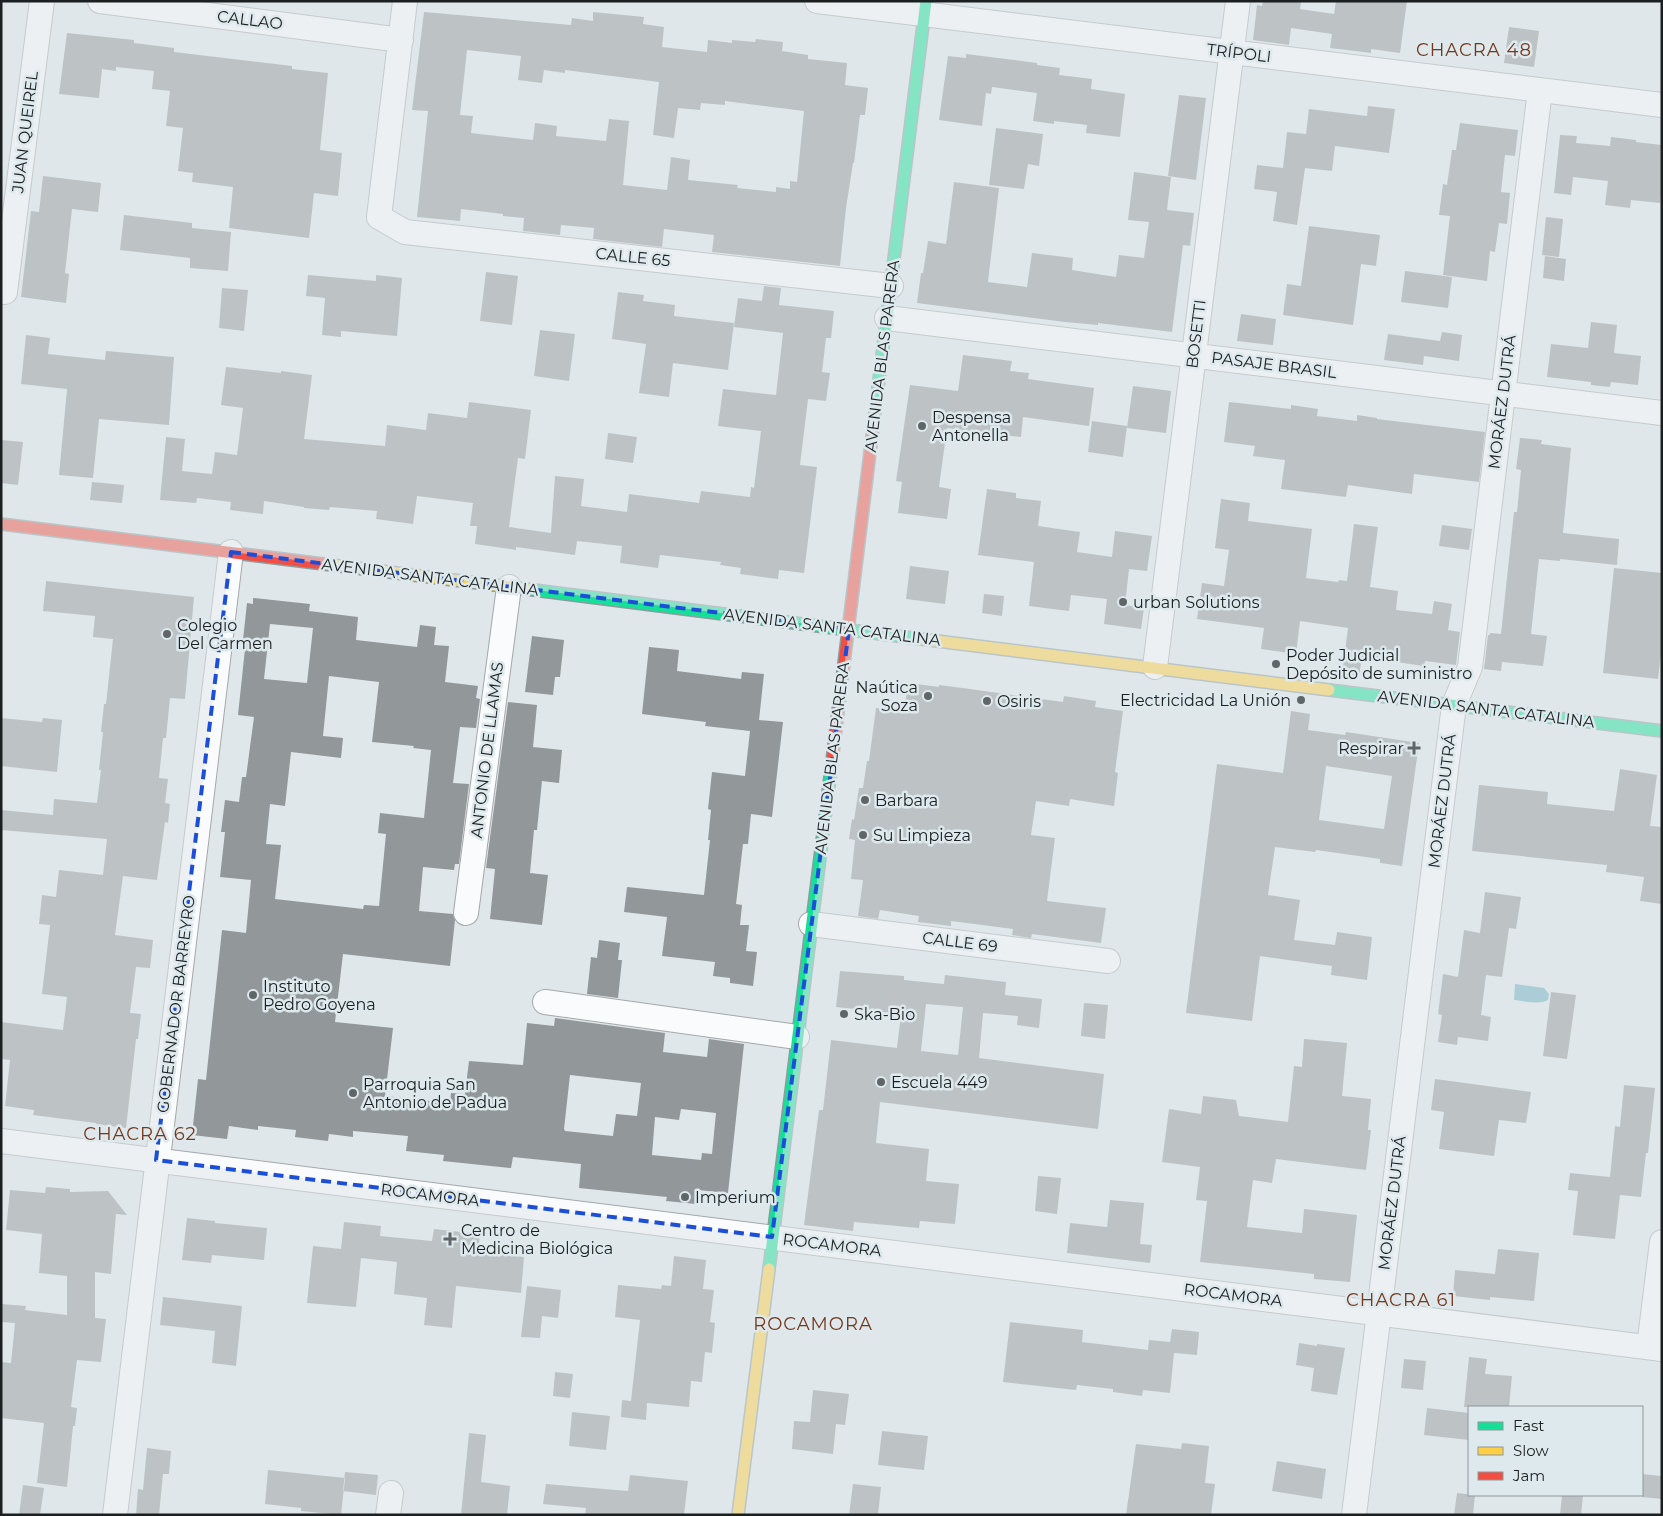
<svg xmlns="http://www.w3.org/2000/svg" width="1663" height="1516" font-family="Montserrat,sans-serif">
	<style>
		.water { fill: #6caec1 }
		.building { fill: #929799; fill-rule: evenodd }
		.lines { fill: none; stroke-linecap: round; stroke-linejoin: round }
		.street-casing { stroke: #a4a8aa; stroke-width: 26 }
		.fast-casing { stroke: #8c9ca1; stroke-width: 14 }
		.slow-casing { stroke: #8c9ca1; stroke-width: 14 }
		.jam-casing { stroke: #8c9ca1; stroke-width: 14 }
		.street { stroke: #fafbfc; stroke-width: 24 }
		.fast { stroke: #16e098; stroke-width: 11 }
		.slow { stroke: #ffcf43; stroke-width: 11 }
		.jam { stroke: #f24e42; stroke-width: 11 }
		.marked { fill: none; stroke: #1d4ed8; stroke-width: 4; stroke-dasharray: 10 6; stroke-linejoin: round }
		.poi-dot { fill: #606567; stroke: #dde9ed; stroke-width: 2 }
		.labels { text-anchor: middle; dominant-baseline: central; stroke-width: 5; stroke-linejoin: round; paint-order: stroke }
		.street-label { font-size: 16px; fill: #1b1f20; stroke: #dde9ed }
		.poi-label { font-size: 16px; fill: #1b1f20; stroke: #dde9ed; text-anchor: start }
		.neighbourhood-label { font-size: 18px; letter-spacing: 1px; fill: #77351a; stroke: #dde9ed }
	</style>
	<rect width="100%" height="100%" fill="#e0e7ea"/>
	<!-- water -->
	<path class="water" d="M1515 984 1544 988 1549 994 1548 1000C1539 1005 1524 1001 1514 1000Z"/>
	<!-- building -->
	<path class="building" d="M1263 1H1301L1300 9 1334 14 1336 1H1407L1400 53 1371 49V53L1330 48 1332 34 1291 28 1289 45 1253 40 1257 5 1262 6Z
		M424 12 571 25 572 18 593 21V12L644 17 643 24 664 27 662 47 707 52 708 40 732 43V40L755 42 756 39 783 42 782 51 808 55V59L847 63 845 85 868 88 865 115H860L854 163H853L846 208 840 266 712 252 714 235 664 229 662 247 593 239 594 228 561 225 560 235 523 231 524 218 503 216V214L461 209 460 221 417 217 428 111 412 110ZM467 50 521 56 518 80 542 83 544 70 565 73V70L659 82 653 135 674 138 678 108 700 110 701 103 725 105V101L804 111 797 182 790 181V189L776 187V192L737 188 738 185 688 180 690 160 671 157 667 190 623 185 629 121 609 119 606 141 556 136 557 126 535 123 533 140 471 133 473 116 460 115Z
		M1509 27 1539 31 1534 67 1504 63Z
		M67 33 134 40V43L174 48V52L292 66V69L328 73 320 150 342 153 338 196 314 193 309 238 229 228 233 187 192 182 193 173 178 171 183 128 166 126 170 91 152 89 154 71 116 67V71L102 69 99 98 59 94Z
		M966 54 1037 63V65L1060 68 1059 75 1092 79 1091 89 1125 94 1120 137 1086 133 1087 125 1054 121V124L1033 121 1037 93 992 87 991 94 986 93 982 126 939 120 948 56 966 58Z
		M1179 95 1206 98 1196 180 1168 176Z
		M1368 106 1395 109 1389 153 1335 146 1332 171 1305 168 1297 225 1273 221 1277 192 1254 189 1257 165 1283 168 1287 132 1306 134 1309 109 1367 116Z
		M1460 123 1518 130 1515 156 1505 155 1501 192 1510 193 1507 224 1499 223 1495 252 1490 251 1487 281 1443 275 1450 216 1439 215 1443 184 1447 185 1452 150H1456Z
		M996 128 1043 134 1039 166 1028 164 1024 189 989 185Z
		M1560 135 1577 136 1576 143 1610 146 1611 137 1636 140V142L1662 145V188L1660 203 1631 200 1630 208 1605 205 1608 181 1573 177 1571 195 1554 193Z
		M1134 172 1171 177 1167 210 1194 213 1190 246 1183 245 1172 332 1098 323V325L1065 322 917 303 921 273H923L928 241 946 244 954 182 999 188 988 282 1027 287 1032 253 1073 258 1072 270 1116 277 1119 255 1144 258 1149 222 1128 220Z
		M43 176 101 183 98 212 72 209 65 273 69 274 66 303 21 297 31 211 39 212Z
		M124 215 192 223V228L231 232 228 271 190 268V258L120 250Z
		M1546 217 1563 219 1559 257 1542 255Z
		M1309 226 1380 235 1376 266 1361 264 1353 325 1283 315 1287 284 1301 286Z
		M1545 256 1566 259 1564 281 1543 278Z
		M1405 271 1452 277 1448 308 1401 302Z
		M486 272 518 276 512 325 480 321Z
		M308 275 376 281V275L402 278 397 336 341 331V337L322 335 325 298 306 296Z
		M764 286 781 288 779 305 834 311 831 338H826L822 372 830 373 826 401 808 399 800 465 817 467 804 573 779 570 778 579 740 574 741 568 720 565 721 562 660 555 658 568 620 563 622 546 577 541 575 555 516 547V550L475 544 477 526H470L473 503 417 496 413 524 376 519 377 511 330 507 329 510 304 508V507L264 501 263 514 230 510 231 502 197 498 196 503 160 500 166 437 185 439 182 471 212 474 215 452 237 455 243 408 221 405 226 367 281 373V371L312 375 304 439 385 446 387 425 426 430 428 413 467 418 469 402 531 410 525 459 518 458 509 527 551 533 555 476 584 479 581 506 627 512 629 494 699 503 701 491 750 497 751 487 754 488 761 431 718 426 723 389 776 395 783 333 734 327 738 298 762 301Z
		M222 288 248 290 244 331 219 328Z
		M618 292 644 295 643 301 675 305 674 316 734 323 728 370 673 363 669 397 639 393 646 344 612 339Z
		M1241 314 1276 319 1273 345 1237 341Z
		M1591 322 1617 325 1614 353 1641 356 1638 385 1611 382 1610 387 1591 385V382L1547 377 1551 344 1588 348Z
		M540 330 575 334 569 381 534 376Z
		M1442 332 1462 335 1459 361 1424 356 1423 365 1384 360 1388 334 1440 341Z
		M26 335 50 338 48 354 105 360 106 351 174 357 169 425 99 419 93 478 59 475 67 389 21 384Z
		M963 355 1012 361 1010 371 1029 373 1028 379 1094 388 1089 426 1023 417 1021 437 947 428 939 487 951 489 947 519 898 513 902 482 896 481 910 385 958 391Z
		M1133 386 1171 391 1166 433 1127 428Z
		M1229 402 1291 409V405L1318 409 1317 416 1357 421V415L1377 418V419L1485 432 1479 482 1414 474 1412 494 1348 485 1346 497 1281 489 1285 460 1253 456 1255 446 1224 442Z
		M1092 421 1127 426 1123 457 1088 452Z
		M608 433 637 437 633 463 605 459Z
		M1520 438 1542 440 1541 444 1571 448 1563 533 1619 539 1617 565 1560 559V561L1539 559 1531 634 1547 636 1543 666 1502 662 1501 671 1484 669 1488 635H1490V633L1501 634 1514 512H1517L1521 470 1516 469Z
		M1 440 23 442 18 485 1 483Z
		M92 482 124 485 122 503 90 500Z
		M987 489 1016 493V498L1041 501 1038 526 1080 532 1077 552 1112 557 1115 531 1152 536 1147 571 1129 569 1125 605 1144 608 1141 629 1104 624 1107 599 1071 595 1069 611 1029 606 1034 562 978 555Z
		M1221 499 1250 503 1248 521 1312 529 1306 578 1338 582 1339 580 1347 581 1354 524 1378 527 1370 587 1398 591 1396 610 1432 614 1434 601 1452 604 1448 630 1460 632 1456 665 1425 661 1424 666 1362 657 1359 676 1342 674 1348 628 1300 621 1296 654 1261 649 1264 628 1197 619 1202 583 1224 586 1229 550 1215 548Z
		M1442 525 1472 529 1469 550 1439 546Z
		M910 566 949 571 945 604 906 599Z
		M1614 568 1662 573V645L1658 679 1603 673Z
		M46 581 194 597 185 699 170 698 166 738H163L159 778 168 779 165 803 170 804 168 823 165 822 157 880 123 876 115 935 153 940 150 968 136 967 130 1013 141 1014 138 1039H136L126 1128 96 1124V1123L33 1115 34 1110 5 1106 10 1060 1 1059V1022L63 1030 67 997 42 994 50 925 39 924 42 895 56 897 59 870 103 875 107 839 1 830V810L53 815 54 799 97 803 101 770H99L103 732H101L104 704H106L113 639 93 637 95 616 43 611Z
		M984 594 1004 596 1002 616 982 613Z
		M253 598 310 604 309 611 358 617 356 640 417 647 420 625 436 627 434 645 449 646 445 682 478 686 476 698 480 699 476 728 460 727 453 783 469 784 459 864H455L454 870 423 867 419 911 453 914 455 920 450 966 343 954 335 1022 393 1028 385 1096 450 1103 451 1093 465 1094 469 1061 523 1065 527 1023 554 1026 555 1018 665 1033 663 1052 707 1057 709 1039 744 1044 728 1193 698 1190 696 1204 666 1201 667 1197 579 1188 581 1164 513 1157 511 1168 443 1161 444 1155 406 1151 408 1136 353 1131V1137L329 1134 328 1141 295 1137 296 1130 258 1126V1130L229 1126 227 1139 192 1135 198 1079 206 1080 222 930 246 933 251 880 220 877 225 832H221L225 800 239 802 242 777H246L254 717 238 715 245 649H242L247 603 253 604ZM270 624 313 628 307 683 264 679ZM329 676 379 682 372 742 414 746 413 748 431 750 424 818 380 813 378 833 386 834 379 906 364 905 363 909 275 899 281 845 266 844 270 804 285 806 291 752 341 758 343 738 323 736ZM570 1075 641 1083 637 1116 616 1114 613 1136 565 1131 564 1129ZM681 1109 716 1113 712 1154 702 1153 701 1160 652 1155 655 1117 679 1120Z
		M532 636 564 640 560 677H555L553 695 525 692Z
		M649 647 679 650 677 671 741 679 742 672 764 674 759 720 783 722 772 817 751 814 748 844H743L736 904 742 905 740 925H749L746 951 757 952 753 986 730 983V978L713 976 715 962 662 956 667 917 624 912 627 887 704 895 710 840H708L711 810 708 809 712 772 745 776 750 731 705 726 706 722 642 714Z
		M908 683 939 687V685L970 689 1063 702 1064 696 1096 701 1095 707 1123 711 1115 772 1118 773 1114 806 1070 799 1069 806 1036 801 1031 835 1055 838 1047 901 1106 908 1101 943 1032 934 1031 938 1012 935 1013 929 951 921V926L918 922 919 916 880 910 878 919 858 916 863 880 851 879 855 840 849 839 852 819 854 820 859 788H863L867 761H869L876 708 904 712Z
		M508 702 537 705 533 747 562 750 559 783 542 781 537 830H534L530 873 548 875 542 925 490 919 495 869 486 868Z
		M1291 711 1310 714 1308 730 1345 735 1346 732 1419 743 1402 866 1380 863V859L1316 850 1315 852 1275 847 1268 895 1300 900 1294 940 1335 945 1337 932 1372 937 1367 980 1331 975 1332 966 1260 956 1252 1021 1186 1013 1217 764 1283 773ZM1326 766 1392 776 1384 829 1319 820Z
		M1 718 42 722 43 718 62 720 57 772 1 766Z
		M1620 769 1657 775 1650 826 1662 827V904L1640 901 1644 877 1606 872 1607 865 1472 851 1479 785 1548 792 1547 804 1614 811Z
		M1485 892 1521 897 1516 929 1509 928 1502 977 1486 975 1481 1015 1491 1017 1488 1041 1458 1037 1457 1045 1438 1042 1442 1015 1438 1014 1443 974 1458 977 1464 930 1480 933Z
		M599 940 620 943 618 960H622L618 998 587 994 591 957 597 958Z
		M840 971 904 976V980L944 984 945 975 1006 982 1005 995 1042 999 1039 1028 1017 1025 1018 1016 983 1013 979 1058 1104 1074 1098 1129 880 1102 876 1143 929 1149 926 1181 959 1184 955 1224 920 1221 919 1228 854 1222 853 1231 804 1225 819 1110H823L831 1040 897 1048 901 1014 836 1007ZM926 1004 963 1007 958 1055 921 1051Z
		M1551 992 1576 995 1567 1059 1543 1056Z
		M1084 1003 1108 1005 1105 1039 1081 1036Z
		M1304 1039 1347 1043 1342 1096 1371 1099 1368 1130H1371L1366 1170 1276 1159 1272 1183 1253 1180 1247 1227 1302 1233 1304 1209 1357 1215 1350 1282 1314 1279V1274L1200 1262 1207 1201 1196 1200 1200 1167 1162 1162 1169 1109 1201 1114 1203 1096 1236 1100 1239 1116 1288 1122 1294 1066 1302 1067Z
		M1435 1079 1531 1092 1526 1123 1499 1120 1494 1156 1439 1149 1444 1112 1431 1110Z
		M1624 1085 1655 1088 1648 1153H1646L1641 1197 1620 1195 1615 1239 1573 1235 1578 1191 1568 1190 1570 1173 1610 1177 1615 1126 1620 1127Z
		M1038 1176 1061 1178 1057 1214 1035 1211Z
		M46 1187 70 1189V1192L108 1191 127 1215 116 1214 111 1274 95 1272V1318L106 1319 101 1362 77 1360 71 1407 77 1408 75 1426H73L67 1487 37 1483 44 1423 1 1418V1362L11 1363 15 1323 1 1322V1304L26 1306 25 1310 67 1315V1276L39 1273 42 1234 6 1230 10 1190 45 1193Z
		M1110 1200 1144 1203 1140 1244 1152 1245 1150 1263 1067 1253 1070 1223 1107 1227Z
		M187 1218 215 1221V1223L267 1228 264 1260 212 1255 211 1263 182 1260Z
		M344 1222 381 1226 380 1236 432 1241 434 1229 480 1234 478 1252 524 1257 521 1293 456 1286 452 1328 424 1325 427 1298 394 1294 397 1262 361 1258 356 1307 307 1303 313 1246 341 1249Z
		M1498 1249 1539 1253 1534 1301 1490 1297V1300L1453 1296 1455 1270 1495 1274Z
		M674 1256 706 1260 703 1289 714 1290 710 1322 715 1323 712 1353 705 1352 702 1382 691 1381 689 1407 647 1403 646 1420 621 1417 622 1400 631 1401 640 1320 615 1317 618 1285 661 1289 662 1285 671 1286Z
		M527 1286 561 1290 558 1318 542 1316 540 1338 521 1337Z
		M163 1297 242 1306 236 1366 212 1363 215 1331 160 1325Z
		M1010 1322 1083 1330 1082 1342 1148 1350 1149 1340 1170 1342 1172 1329 1199 1332 1197 1355 1174 1353 1170 1393 1143 1390 1142 1396 1113 1392V1389L1077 1385 1076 1390 1003 1382Z
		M1299 1343 1317 1346V1344L1345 1348 1337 1395 1311 1391 1314 1368 1296 1365Z
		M1469 1357 1487 1359 1485 1374 1512 1376 1509 1407H1464Z
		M1404 1359 1426 1361 1423 1390 1401 1388Z
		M555 1372 573 1374 570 1398 553 1396Z
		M813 1390 849 1394 845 1425 836 1424 833 1454 792 1449 794 1421 810 1422Z
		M1427 1408 1469 1413V1440L1424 1435Z
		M572 1412 610 1416 606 1450 569 1446Z
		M882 1431 928 1436 924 1470 878 1465Z
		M469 1433 486 1435 481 1482 510 1486 507 1515H461Z
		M1182 1443 1209 1446 1205 1483 1215 1484 1211 1515H1126L1136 1444 1181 1449Z
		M147 1448 171 1451 169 1474H163L159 1515H136L138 1489 143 1490Z
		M1277 1461 1326 1469 1322 1499 1272 1491Z
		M268 1470 345 1478 341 1515 301 1511V1508L265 1504Z
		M345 1472 378 1475 376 1495 343 1491Z
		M1642 1474 1662 1476V1499L1642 1497Z
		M630 1475 688 1481 684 1515H585L586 1508 543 1504 546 1484 628 1491Z
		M853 1484 881 1487 878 1515H849Z
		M23 1485 44 1488 40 1515H19Z
		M1457 1493 1475 1495 1473 1515H1454Z
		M1562 1495H1583L1581 1515H1560Z"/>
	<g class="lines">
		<!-- street casing -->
		<g class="street-casing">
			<path id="street" d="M100 1 401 40
				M405 1 379 217 405 232 891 286
				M817 1 1662 105
				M5 292 42 1
				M887 318 1662 413
				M1155 667 1238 1
				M466 913 509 587
				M811 924 1108 961
				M545 1002 797 1037
				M1 1141 1662 1349
				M1649 1347 1662 1242
				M115 1515 231 552
				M388 1515 391 1493
				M1354 1515 1454 705 1470 667 1540 90"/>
		</g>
		<!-- fast casing -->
		<g class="fast-casing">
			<path id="fast" d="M873 428 926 1
				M526 589 921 639
				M1329 690 1662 731
				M769 1269 832 761"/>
		</g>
		<!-- slow casing -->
		<g class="slow-casing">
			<path id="slow" d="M332 565 526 589
				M921 639 1329 690
				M738 1515 769 1269"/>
		</g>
		<!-- jam casing -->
		<g class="jam-casing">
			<path id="jam" d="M1 524 332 565
				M832 761 873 428"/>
		</g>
		<!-- street -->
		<use href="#street" class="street"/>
		<!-- fast -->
		<use href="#fast" class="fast"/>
		<!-- slow -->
		<use href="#slow" class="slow"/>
		<!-- jam -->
		<use href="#jam" class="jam"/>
	</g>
	<!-- marked area -->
	<path d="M0 0H1663V1516H0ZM231 552 849 629 772 1237 156 1160Z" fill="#e0e7ea" fill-opacity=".55" fill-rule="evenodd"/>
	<path class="marked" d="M231 552 849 629 772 1237 156 1160Z"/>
	<!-- markers -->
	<g class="poi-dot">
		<circle cx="922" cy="426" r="5"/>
		<circle cx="1123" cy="602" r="5"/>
		<circle cx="167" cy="634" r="5"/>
		<circle cx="1276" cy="664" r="5"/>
		<circle cx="928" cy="696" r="5"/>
		<circle cx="1301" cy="700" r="5"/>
		<circle cx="987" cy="701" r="5"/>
		<path d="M1411.5 740.5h5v5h5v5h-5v5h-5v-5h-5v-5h5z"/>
		<circle cx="865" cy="800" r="5"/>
		<circle cx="863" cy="835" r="5"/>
		<circle cx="253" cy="995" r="5"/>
		<circle cx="844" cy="1014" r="5"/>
		<circle cx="881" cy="1082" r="5"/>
		<circle cx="353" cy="1093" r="5"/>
		<circle cx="685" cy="1197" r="5"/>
		<path d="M447.5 1231.5h5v5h5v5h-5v5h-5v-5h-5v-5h5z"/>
	</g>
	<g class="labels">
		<!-- street labels -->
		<g class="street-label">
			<text transform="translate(250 20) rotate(7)">CALLAO</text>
			<text transform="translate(1239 53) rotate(7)">TRÍPOLI</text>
			<text transform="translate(25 132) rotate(-83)">JUAN QUEIREL</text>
			<text transform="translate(633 257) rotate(6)">CALLE 65</text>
			<text transform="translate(1196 334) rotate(-83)">BOSETTI</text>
			<text transform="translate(882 356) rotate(-83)">AVENIDA BLAS PARERA</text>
			<text transform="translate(1274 365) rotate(7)">PASAJE BRASIL</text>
			<text transform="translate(1502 402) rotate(-83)">MORÁEZ DUTRÁ</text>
			<text transform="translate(430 577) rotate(7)">AVENIDA SANTA CATALINA</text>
			<text transform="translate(832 627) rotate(7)">AVENIDA SANTA CATALINA</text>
			<text transform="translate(1486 709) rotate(7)">AVENIDA SANTA CATALINA</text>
			<text transform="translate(487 750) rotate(-83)">ANTONIO DE LLAMAS</text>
			<text transform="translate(832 758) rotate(-83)">AVENIDA BLAS PARERA</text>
			<text transform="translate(1442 801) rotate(-83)">MORÁEZ DUTRÁ</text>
			<text transform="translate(960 942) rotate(7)">CALLE 69</text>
			<text transform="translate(176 1004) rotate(-83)">GOBERNADOR BARREYRO</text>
			<text transform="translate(430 1195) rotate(7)">ROCAMORA</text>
			<text transform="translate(1392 1203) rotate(-83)">MORÁEZ DUTRÁ</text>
			<text transform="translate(832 1245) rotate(7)">ROCAMORA</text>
			<text transform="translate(1233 1295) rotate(7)">ROCAMORA</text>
		</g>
		<!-- poi labels -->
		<g class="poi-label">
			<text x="932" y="417">Despensa<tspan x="932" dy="18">Antonella</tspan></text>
			<text x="1133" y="602">urban Solutions</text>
			<text x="177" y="625">Colegio<tspan x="177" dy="18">Del Carmen</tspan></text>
			<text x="1286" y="655">Poder Judicial<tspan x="1286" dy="18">Depósito de suministro</tspan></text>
			<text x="918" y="687" text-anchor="end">Naútica<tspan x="918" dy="18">Soza</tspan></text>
			<text x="1291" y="700" text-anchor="end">Electricidad La Unión</text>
			<text x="997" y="701">Osiris</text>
			<text x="1404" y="748" text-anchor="end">Respirar</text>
			<text x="875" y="800">Barbara</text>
			<text x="873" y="835">Su Limpieza</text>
			<text x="263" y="986">Instituto<tspan x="263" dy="18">Pedro Goyena</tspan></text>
			<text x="854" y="1014">Ska-Bio</text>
			<text x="891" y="1082">Escuela 449</text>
			<text x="363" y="1084">Parroquia San<tspan x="363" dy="18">Antonio de Padua</tspan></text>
			<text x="695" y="1197">Imperium</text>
			<text x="461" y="1230">Centro de<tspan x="461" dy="18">Medicina Biológica</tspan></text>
		</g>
		<!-- neighbourhood labels -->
		<g class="neighbourhood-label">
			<text x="1474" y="50">CHACRA 48</text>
			<text x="140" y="1134">CHACRA 62</text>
			<text x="1401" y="1300">CHACRA 61</text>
			<text x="813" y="1324">ROCAMORA</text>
		</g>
	</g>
	<!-- border -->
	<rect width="1663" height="1516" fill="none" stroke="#1b1f20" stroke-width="5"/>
	<!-- legend -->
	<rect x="1468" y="1406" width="175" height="90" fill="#dde9ed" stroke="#8f989b"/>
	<rect x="1478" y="1422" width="25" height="8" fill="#16e098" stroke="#8f989b"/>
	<text x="1513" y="1431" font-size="15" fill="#1b1f20">Fast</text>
	<rect x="1478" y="1447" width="25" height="8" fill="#ffcf43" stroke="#8f989b"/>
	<text x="1513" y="1456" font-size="15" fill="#1b1f20">Slow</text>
	<rect x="1478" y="1472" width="25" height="8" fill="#f24e42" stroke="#8f989b"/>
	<text x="1513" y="1481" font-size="15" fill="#1b1f20">Jam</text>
</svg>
